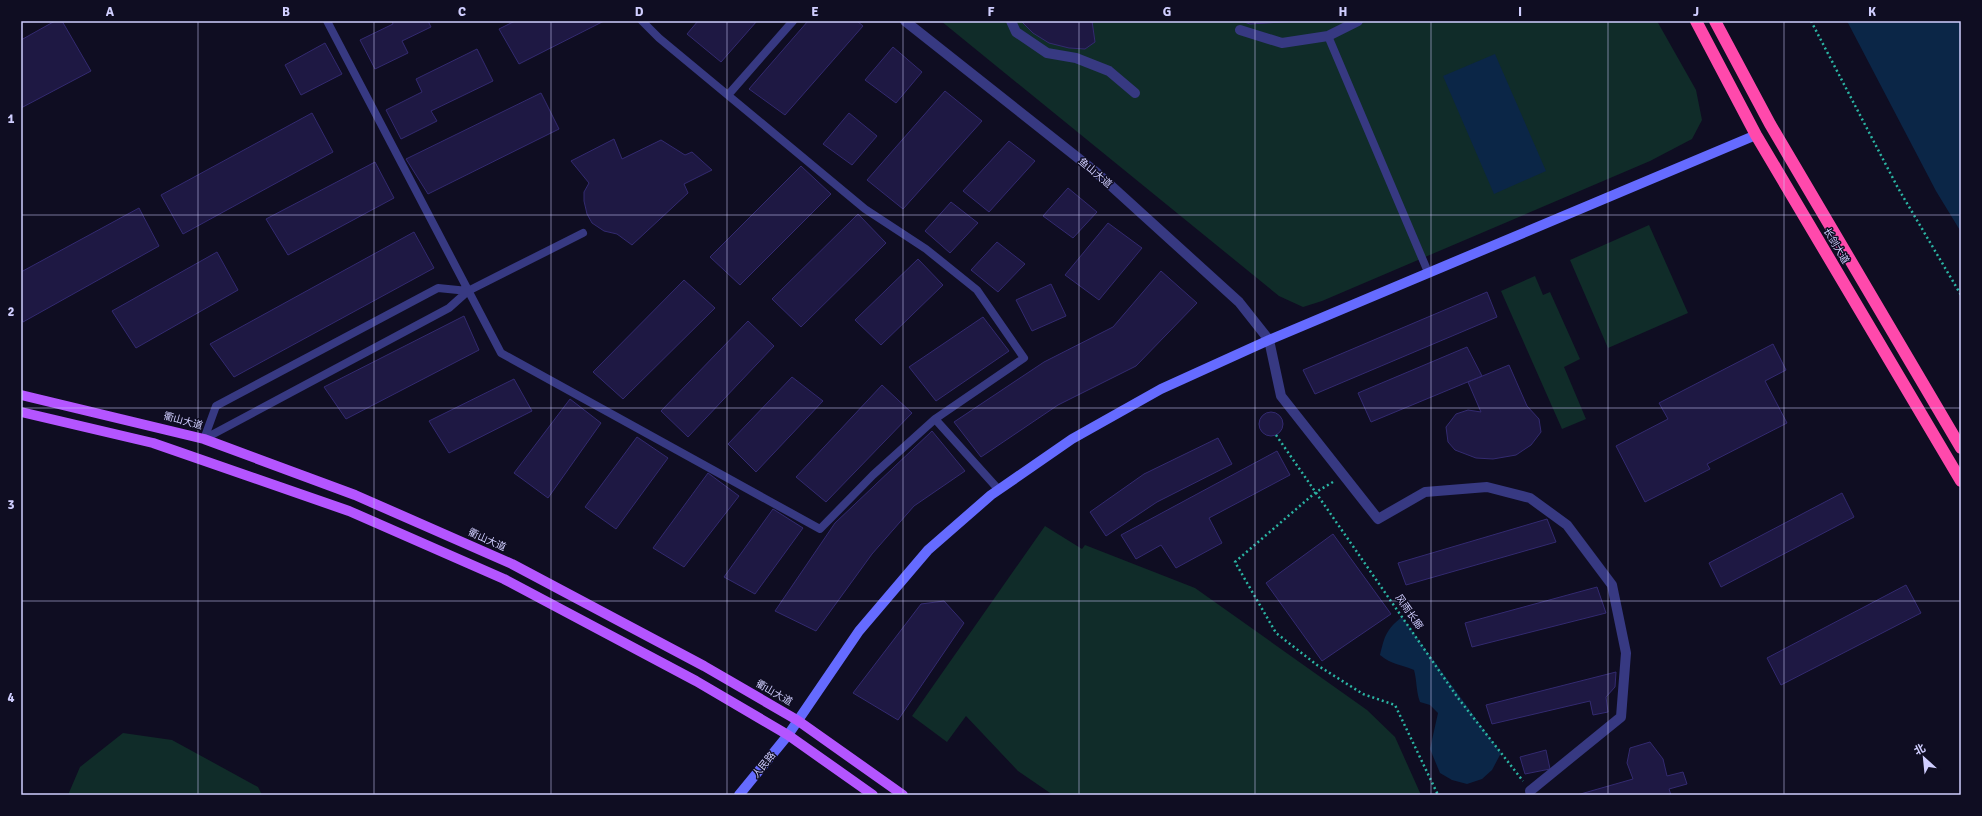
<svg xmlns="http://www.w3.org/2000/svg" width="1982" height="816" font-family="Signika,'Noto Sans SC',sans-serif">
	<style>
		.green { fill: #102c29 }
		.water { fill: #0b2647 }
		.building { fill: #1e1843; stroke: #332a70 }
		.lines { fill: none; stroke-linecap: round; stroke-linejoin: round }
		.path { stroke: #2bb5a4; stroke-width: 2.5; stroke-dasharray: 2 3; stroke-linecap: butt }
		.lane { stroke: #373982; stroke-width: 8 }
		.street { stroke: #373982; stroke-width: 10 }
		.secondary { stroke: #656bff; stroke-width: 10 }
		.primary { stroke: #b455ff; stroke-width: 10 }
		.highway { stroke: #ff49ac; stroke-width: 12 }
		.grid { fill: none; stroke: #d0ceff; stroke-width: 1; stroke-opacity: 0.55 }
		.labels { text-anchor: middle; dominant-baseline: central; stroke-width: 3; stroke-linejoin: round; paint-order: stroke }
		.street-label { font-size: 10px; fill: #d0ceff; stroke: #0f0d22 }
		.neatline { fill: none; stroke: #d0ceff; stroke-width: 1.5 }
		.grid-label { font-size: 13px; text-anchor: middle; font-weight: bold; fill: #d0ceff }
	</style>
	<rect width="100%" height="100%" fill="#0f0d22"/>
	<!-- green -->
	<path class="green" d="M941 21H1657L1696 90 1702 120 1692 139 1650 161 1322 301 1303 307 1279 296Z
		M1649 225 1688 313 1608 348 1570 260Z
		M1535 276 1543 295 1550 292 1580 359 1564 367 1586 419 1562 429 1501 291Z
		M1045 526 1082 549 1085 545 1195 588 1367 710 1395 737 1421 795H1053L1018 771 966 716 947 742 912 716Z
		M123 733 172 740 258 787 262 795H68L80 767Z"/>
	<!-- water -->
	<path class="water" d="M1847 21H1961V232L1936 191Z
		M1495 54 1546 171 1494 194 1443 76Z
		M1402 617 1501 753 1492 770 1482 779 1467 784 1452 780 1440 773 1430 749 1438 713 1430 705 1420 702C1416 691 1417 681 1414 670 1400 664 1392 665 1380 655 1385 635 1386 630 1402 617Z"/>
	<!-- building -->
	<path class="building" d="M55 21H62L91 71 21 108V40Z
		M392 21H428L431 27 402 41 408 53 375 69 360 40 393 24Z
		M515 21H604L519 64 499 29Z
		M698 21H757L721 62 687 34Z
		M808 21H857L863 26 785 115 749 89Z
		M1021 21H1092L1095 42 1085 49 1069 48 1049 43 1033 33Z
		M1241 21H1298L1250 24Z
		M325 43 342 74 301 95 285 65Z
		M893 47 922 72 896 103 865 80Z
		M477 49 493 81 431 111 437 121 401 139 386 110 422 92 416 79Z
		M945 91 982 121 903 209 867 180Z
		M541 93 559 129 428 194 406 159Z
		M312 113 333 152 183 234 161 195Z
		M849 113 877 136 852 165 823 144Z
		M614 139 622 159 661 140 685 155 692 152 712 170 684 184 688 193 632 245 617 234 604 231 592 223 587 214 584 201V192L589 183 571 161Z
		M1009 141 1035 161 989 212 963 191Z
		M375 162 394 198 288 255 266 219Z
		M801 166 831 194 740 285 710 257Z
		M1068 188 1097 212 1073 238 1043 216Z
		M951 202 978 223 950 253 925 231Z
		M139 208 159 246 23 322 21 318V272Z
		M858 214 886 243 801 327 772 299Z
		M1108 223 1142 248 1099 300 1065 275Z
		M414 232 434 268 234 377 210 344Z
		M997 242 1025 264 998 292 971 270Z
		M217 252 238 290 136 348 112 311Z
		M918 259 943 285 881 345 855 320Z
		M1161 271 1197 303 1136 366 1058 405 981 457 954 422 1044 362 1113 327Z
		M684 280 715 308 623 399 593 372Z
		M1051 284 1066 316 1032 331 1016 300Z
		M1487 292 1497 317 1315 394 1303 370Z
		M464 316 479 350 346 419 324 387Z
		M983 317 1009 351 936 401 909 367Z
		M748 321 774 346 688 437 661 411Z
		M1773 344 1786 370 1765 381 1787 423 1707 464 1710 469 1645 502 1616 446 1668 419 1659 403Z
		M1467 347 1482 376 1371 422 1358 393Z
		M1509 365 1527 406 1539 419 1541 432 1531 445 1516 455 1493 459 1476 458 1455 450 1448 442 1446 427 1456 414 1468 410 1481 412 1468 382Z
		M792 377 823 401 756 472 728 444Z
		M514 379 532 411 449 453 429 421Z
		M882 385 912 413 826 502 796 477Z
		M570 399 601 423 548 498 514 473Z
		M1259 424a12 12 0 1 1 24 0a12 12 0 1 1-24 0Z
		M932 431 965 471 914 506 872 554 816 631 775 611 835 523Z
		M637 437 668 458 616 529 585 507Z
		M1218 438 1232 464 1157 502 1106 536 1090 512 1144 474Z
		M1277 451 1290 475 1209 518 1222 543 1176 568 1161 545 1136 559 1121 535Z
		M708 473 739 496 684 567 653 548Z
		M1842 493 1854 517 1721 587 1709 563Z
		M773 509 803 528 755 594 724 577Z
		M1547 519 1556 542 1406 585 1398 563Z
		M1333 534 1391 614 1322 661 1266 583Z
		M1906 585 1921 613 1781 685 1767 658Z
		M1597 587 1606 613 1472 647 1465 623Z
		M944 601 964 623 898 720 853 693 921 604Z
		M1616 672 1615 687 1606 697 1608 712 1593 715 1590 701 1492 724 1486 705Z
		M1650 742 1663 759 1667 776 1683 772 1687 784 1669 789 1671 795H1577L1633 779 1627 763 1630 748Z
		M1546 750 1550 769 1525 774 1520 757Z"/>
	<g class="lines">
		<!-- path -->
		<path class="path" d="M1811 21 1898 188 1961 295
			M1276 435 1458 698 1523 781
			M1333 482 1316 492 1235 562 1276 633 1317 665 1363 694 1395 705 1438 795"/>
		<!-- lane -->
		<path class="lane" d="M327 21 501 353 820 529 873 475 935 419 1024 358 977 290 926 249 865 209 659 38 642 21
			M1328 36 1428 272
			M728 95 793 21
			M935 419 999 490
			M204 439 449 308 468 291 583 233
			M204 439 216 406 438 288 468 291"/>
		<!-- street -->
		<path class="street" d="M905 21 1097 173 1239 302 1269 340 1281 396 1378 519 1425 492 1487 487 1530 498 1567 525 1612 585 1626 653 1621 717 1530 791
			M1011 21 1016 32 1047 53 1076 58 1109 71 1135 93
			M1240 30 1282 43 1328 36 1358 21"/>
		<!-- secondary -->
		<path class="secondary" d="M739 795 788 735 859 631 928 550 991 495 1072 439 1161 389 1269 340 1756 135"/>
		<!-- primary -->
		<path class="primary" d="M21 395 204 439 355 495 512 564 704 666 797 720 903 795
			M21 412 153 443 349 511 504 579 696 681 788 735 873 795"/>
		<!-- highway -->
		<path class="highway" d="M1696 21 1756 135 1961 481
			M1715 21 1770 124 1961 448"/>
	</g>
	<!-- grid -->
	<path class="grid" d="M198 21V795M374 21V795M551 21V795M727 21V795M903 21V795M1079 21V795M1255 21V795M1431 21V795M1608 21V795M1784 21V795M21 215H1961M21 408H1961M21 601H1961"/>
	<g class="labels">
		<!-- street labels -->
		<g class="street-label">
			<text transform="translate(1095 173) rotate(40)">鱼山大道</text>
			<text transform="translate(1836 246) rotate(59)">长剑大道</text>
			<text transform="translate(183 421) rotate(15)">衢山大道</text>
			<text transform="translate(487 540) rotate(24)">衢山大道</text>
			<text transform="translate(1409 612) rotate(55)">风雨长廊</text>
			<text transform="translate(774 693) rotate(30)">衢山大道</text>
			<text transform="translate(764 765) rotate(-51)">人民路</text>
		</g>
	</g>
	<!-- border -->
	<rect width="1982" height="816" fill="none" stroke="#0f0d22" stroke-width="44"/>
	<!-- north arrow -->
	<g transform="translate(1924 758) rotate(333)" stroke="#0f0d22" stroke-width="3" paint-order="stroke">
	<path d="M0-3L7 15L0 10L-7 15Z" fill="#d0ceff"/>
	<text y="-6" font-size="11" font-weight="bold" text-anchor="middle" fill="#d0ceff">北</text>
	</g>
	<rect x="22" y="22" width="1938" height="772" class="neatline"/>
	<g class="grid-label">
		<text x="110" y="16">A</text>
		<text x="286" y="16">B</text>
		<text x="462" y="16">C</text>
		<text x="639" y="16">D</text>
		<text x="815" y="16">E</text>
		<text x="991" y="16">F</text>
		<text x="1167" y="16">G</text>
		<text x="1343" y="16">H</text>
		<text x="1520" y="16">I</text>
		<text x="1696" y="16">J</text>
		<text x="1872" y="16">K</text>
		<text x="11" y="123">1</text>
		<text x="11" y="316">2</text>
		<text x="11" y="509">3</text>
		<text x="11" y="702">4</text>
	</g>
</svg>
